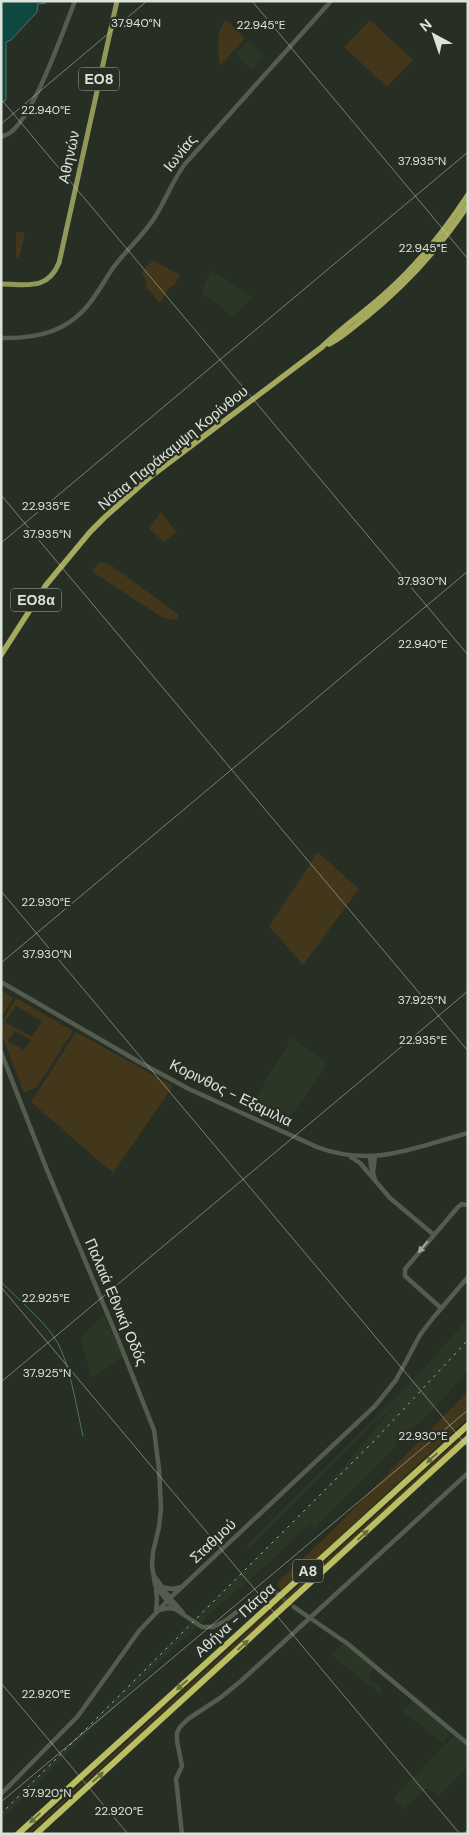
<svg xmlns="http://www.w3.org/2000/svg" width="469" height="1835" font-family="'DM Sans',sans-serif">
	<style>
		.built { fill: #2b3625 }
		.green { fill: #42361b; fill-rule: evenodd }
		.water { fill: #0e4841; stroke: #4c766f }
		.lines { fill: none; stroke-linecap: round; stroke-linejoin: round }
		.stream { stroke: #4c766f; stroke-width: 1 }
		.tertiary-tunnel { stroke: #42493e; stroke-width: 4.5; stroke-dasharray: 4.5 2; stroke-linecap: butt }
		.tertiary { stroke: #545c4f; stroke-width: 4.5 }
		.secondary { stroke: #545c4f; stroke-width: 4.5 }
		.primary { stroke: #92975a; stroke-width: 5 }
		.trunk { stroke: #a6aa5e; stroke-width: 5.5 }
		.motorway { stroke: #bbbe61; stroke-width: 6 }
		.rail { stroke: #a2a89f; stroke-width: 1; stroke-dasharray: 2.5 5; stroke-linecap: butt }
		.oneway { fill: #9fa69b }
		.oneway2 { fill: #6a6f3f }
		.ticks { fill: none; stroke: #dde2da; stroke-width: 1; stroke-opacity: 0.45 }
		.labels { text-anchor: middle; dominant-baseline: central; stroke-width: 4.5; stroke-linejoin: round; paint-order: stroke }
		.shield { fill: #272e23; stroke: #a6aca3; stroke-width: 1 }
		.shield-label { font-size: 14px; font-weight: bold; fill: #dde2da }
		.street-label { font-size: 15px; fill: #dde2da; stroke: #272e23 }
		.ticks-label { font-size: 12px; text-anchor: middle; fill: #dde2da; stroke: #272e23; stroke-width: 4.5; stroke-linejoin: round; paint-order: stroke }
	</style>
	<rect width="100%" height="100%" fill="#272e23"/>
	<!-- built -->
	<path class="built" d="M248 41 264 57 252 70 236 54Z
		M211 270 254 297 232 318 218 303 201 293Z
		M292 1037 328 1064 283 1127 248 1110Z
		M104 1315 123 1357 92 1378 80 1339Z
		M468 1318V1370L442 1400 315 1528 309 1524 269 1563 215 1609 186 1638H184L1 1820V1812L324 1489 395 1406 367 1430 250 1548 247 1545 420 1373Z
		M343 1643 374 1669 367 1677 382 1689 380 1694 332 1656Z
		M412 1700 451 1732 443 1743 402 1711Z
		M455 1735 468 1746V1766L438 1797 427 1788 405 1809 393 1798Z"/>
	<!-- green -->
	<path class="green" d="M226 20 245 38 220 66C218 51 215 32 226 20Z
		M370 20 413 60 387 87 344 47Z
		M16 232H25L19 259H16Z
		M154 261 180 275 175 284 168 289 160 303C155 299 152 290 146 288L147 284 142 272 150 263Z
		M161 512 177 532 164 542 149 529Z
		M98 563H106L112 566 179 615 176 620 163 618 94 573 93 570Z
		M318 852 359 889 303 965 269 926Z
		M1 989 13 998 1 1018Z
		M16 998 73 1031 37 1087 24 1093 1 1033V1023ZM16 1006 42 1021 32 1037 5 1022ZM15 1031 31 1040 24 1050 8 1041Z
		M76 1032 173 1086 113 1173 31 1102Z
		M468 1391V1418L281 1591 277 1585 278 1582 330 1533Z
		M468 1431V1433L452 1449 29 1834H26Z"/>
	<!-- water -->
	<path class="water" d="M1 1H44L46 3 38 4 37 12 11 40 6 42V100L1 103Z"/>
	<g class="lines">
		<!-- stream -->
		<path class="stream" d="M1 1282C19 1300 40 1317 54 1337 69 1357 77 1411 83 1436"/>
		<!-- tertiary-tunnel -->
		<path class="tertiary-tunnel" d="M278 1594 294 1607"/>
		<!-- tertiary -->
		<path class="tertiary" d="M1 137C5 135 9 134 11 132 35 113 63 31 75 1
			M1 338C38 339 70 331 92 300 100 289 106 278 113 268 126 250 143 236 155 217 166 200 172 181 185 164L331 1
			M1 982 141 1063 189 1089 317 1147C373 1168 413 1148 468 1133
			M351 1157 360 1163 390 1198 434 1235
			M370 1157 371 1166 375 1180
			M373 1173 375 1156
			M441 1308 405 1276V1269L458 1207 462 1204 468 1205
			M167 1601 175 1609 202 1627H213L225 1621 265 1590H270L277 1593
			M294 1607 348 1644 468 1744
			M183 1613 170 1598 375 1406 396 1380 420 1335 433 1318 468 1277
			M182 1834 176 1779 182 1766 177 1741V1733L180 1727 188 1719 220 1698 241 1681 468 1473"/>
		<!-- secondary -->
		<path class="secondary" d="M1 1052 47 1170 118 1339 154 1430 159 1469 161 1508 159 1527 153 1552 152 1565 155 1585 167 1601
			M161 1587 172 1589 182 1587
			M159 1610 168 1608 175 1609
			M156 1611 157 1600 156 1589
			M1 1794 78 1716 139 1631 170 1598 155 1577"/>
		<!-- primary -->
		<path class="primary" d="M1 284C27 284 47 291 59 263L117 1"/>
		<!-- trunk -->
		<path class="trunk" d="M329 344C343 337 354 326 366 317 406 285 440 247 468 205
			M1 655 46 585 90 532 105 517 150 477 322 347C343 326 368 310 389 290 420 262 445 230 468 195"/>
		<!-- motorway -->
		<path class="motorway" d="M18 1834 468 1425
			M36 1834 468 1438"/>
		<!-- rail -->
		<path class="rail" d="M1 1814 373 1442 468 1340"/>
	</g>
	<!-- one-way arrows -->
	<defs><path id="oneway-solid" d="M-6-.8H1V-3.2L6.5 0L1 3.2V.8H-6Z" transform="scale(1.25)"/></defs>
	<use class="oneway" href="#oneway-solid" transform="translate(423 1247) rotate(130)"/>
	<g class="oneway2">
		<use href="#oneway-solid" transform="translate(432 1458) rotate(137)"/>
		<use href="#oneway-solid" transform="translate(363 1535) rotate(-42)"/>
		<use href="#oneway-solid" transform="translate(243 1645) rotate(-42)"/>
		<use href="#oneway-solid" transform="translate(182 1685) rotate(138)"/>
		<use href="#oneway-solid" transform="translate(98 1777) rotate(-42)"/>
		<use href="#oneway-solid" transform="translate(35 1818) rotate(137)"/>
	</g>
	<!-- ticks -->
	<path class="ticks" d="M252 1 468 259M1 99 468 655M1 124 147 1M1 495 468 1051M1 543 468 152M1 891 468 1447M1 963 468 571M1 1287 460 1834M1 1382 468 991M1 1683 128 1834M1 1802 468 1410M463 1834 468 1830"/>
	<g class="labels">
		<!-- shield labels -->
		<g class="shield">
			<rect x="79" y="67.5" width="40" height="23" rx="4"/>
			<rect x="11" y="588.5" width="50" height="23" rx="4"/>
			<rect x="293" y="1559.5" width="30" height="23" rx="4"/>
		</g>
		<g class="shield-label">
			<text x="99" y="79">ΕΟ8</text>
			<text x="36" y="600">ΕΟ8α</text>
			<text x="308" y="1571">Α8</text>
		</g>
		<!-- street labels -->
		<g class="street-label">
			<text transform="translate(180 153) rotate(-51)">Ιωνίας</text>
			<text transform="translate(69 157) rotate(-78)">Αθηνών</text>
			<text transform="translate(173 448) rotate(-39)">Νότια Παράκαμψη Κορίνθου</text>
			<text transform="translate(231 1093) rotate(26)">Κορινθος - Εξαμιλια</text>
			<text transform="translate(116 1302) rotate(67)">Παλαιά Εθνική Οδός</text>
			<text transform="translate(213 1541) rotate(-43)">Σταθμού</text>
			<text transform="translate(235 1620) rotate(-42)">Αθήνα - Πάτρα</text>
		</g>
	</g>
	<g class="ticks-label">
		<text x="136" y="27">37.940°N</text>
		<text x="261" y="29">22.945°E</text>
		<text x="46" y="114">22.940°E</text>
		<text x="422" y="165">37.935°N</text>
		<text x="423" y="252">22.945°E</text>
		<text x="46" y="510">22.935°E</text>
		<text x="47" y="538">37.935°N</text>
		<text x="422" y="585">37.930°N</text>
		<text x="423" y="648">22.940°E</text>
		<text x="46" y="906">22.930°E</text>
		<text x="47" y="958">37.930°N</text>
		<text x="422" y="1004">37.925°N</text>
		<text x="423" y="1044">22.935°E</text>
		<text x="46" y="1302">22.925°E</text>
		<text x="47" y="1377">37.925°N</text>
		<text x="423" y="1440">22.930°E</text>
		<text x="46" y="1698">22.920°E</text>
		<text x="47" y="1797">37.920°N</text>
		<text x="119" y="1815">22.920°E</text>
	</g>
	<!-- border -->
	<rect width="469" height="1835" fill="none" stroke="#dde2da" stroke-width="5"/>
	<!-- north arrow -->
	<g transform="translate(434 35) rotate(320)" stroke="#272e23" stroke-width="4" paint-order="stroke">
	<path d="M0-4L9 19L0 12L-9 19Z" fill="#dde2da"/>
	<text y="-8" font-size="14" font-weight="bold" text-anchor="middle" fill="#dde2da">N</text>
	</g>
</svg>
